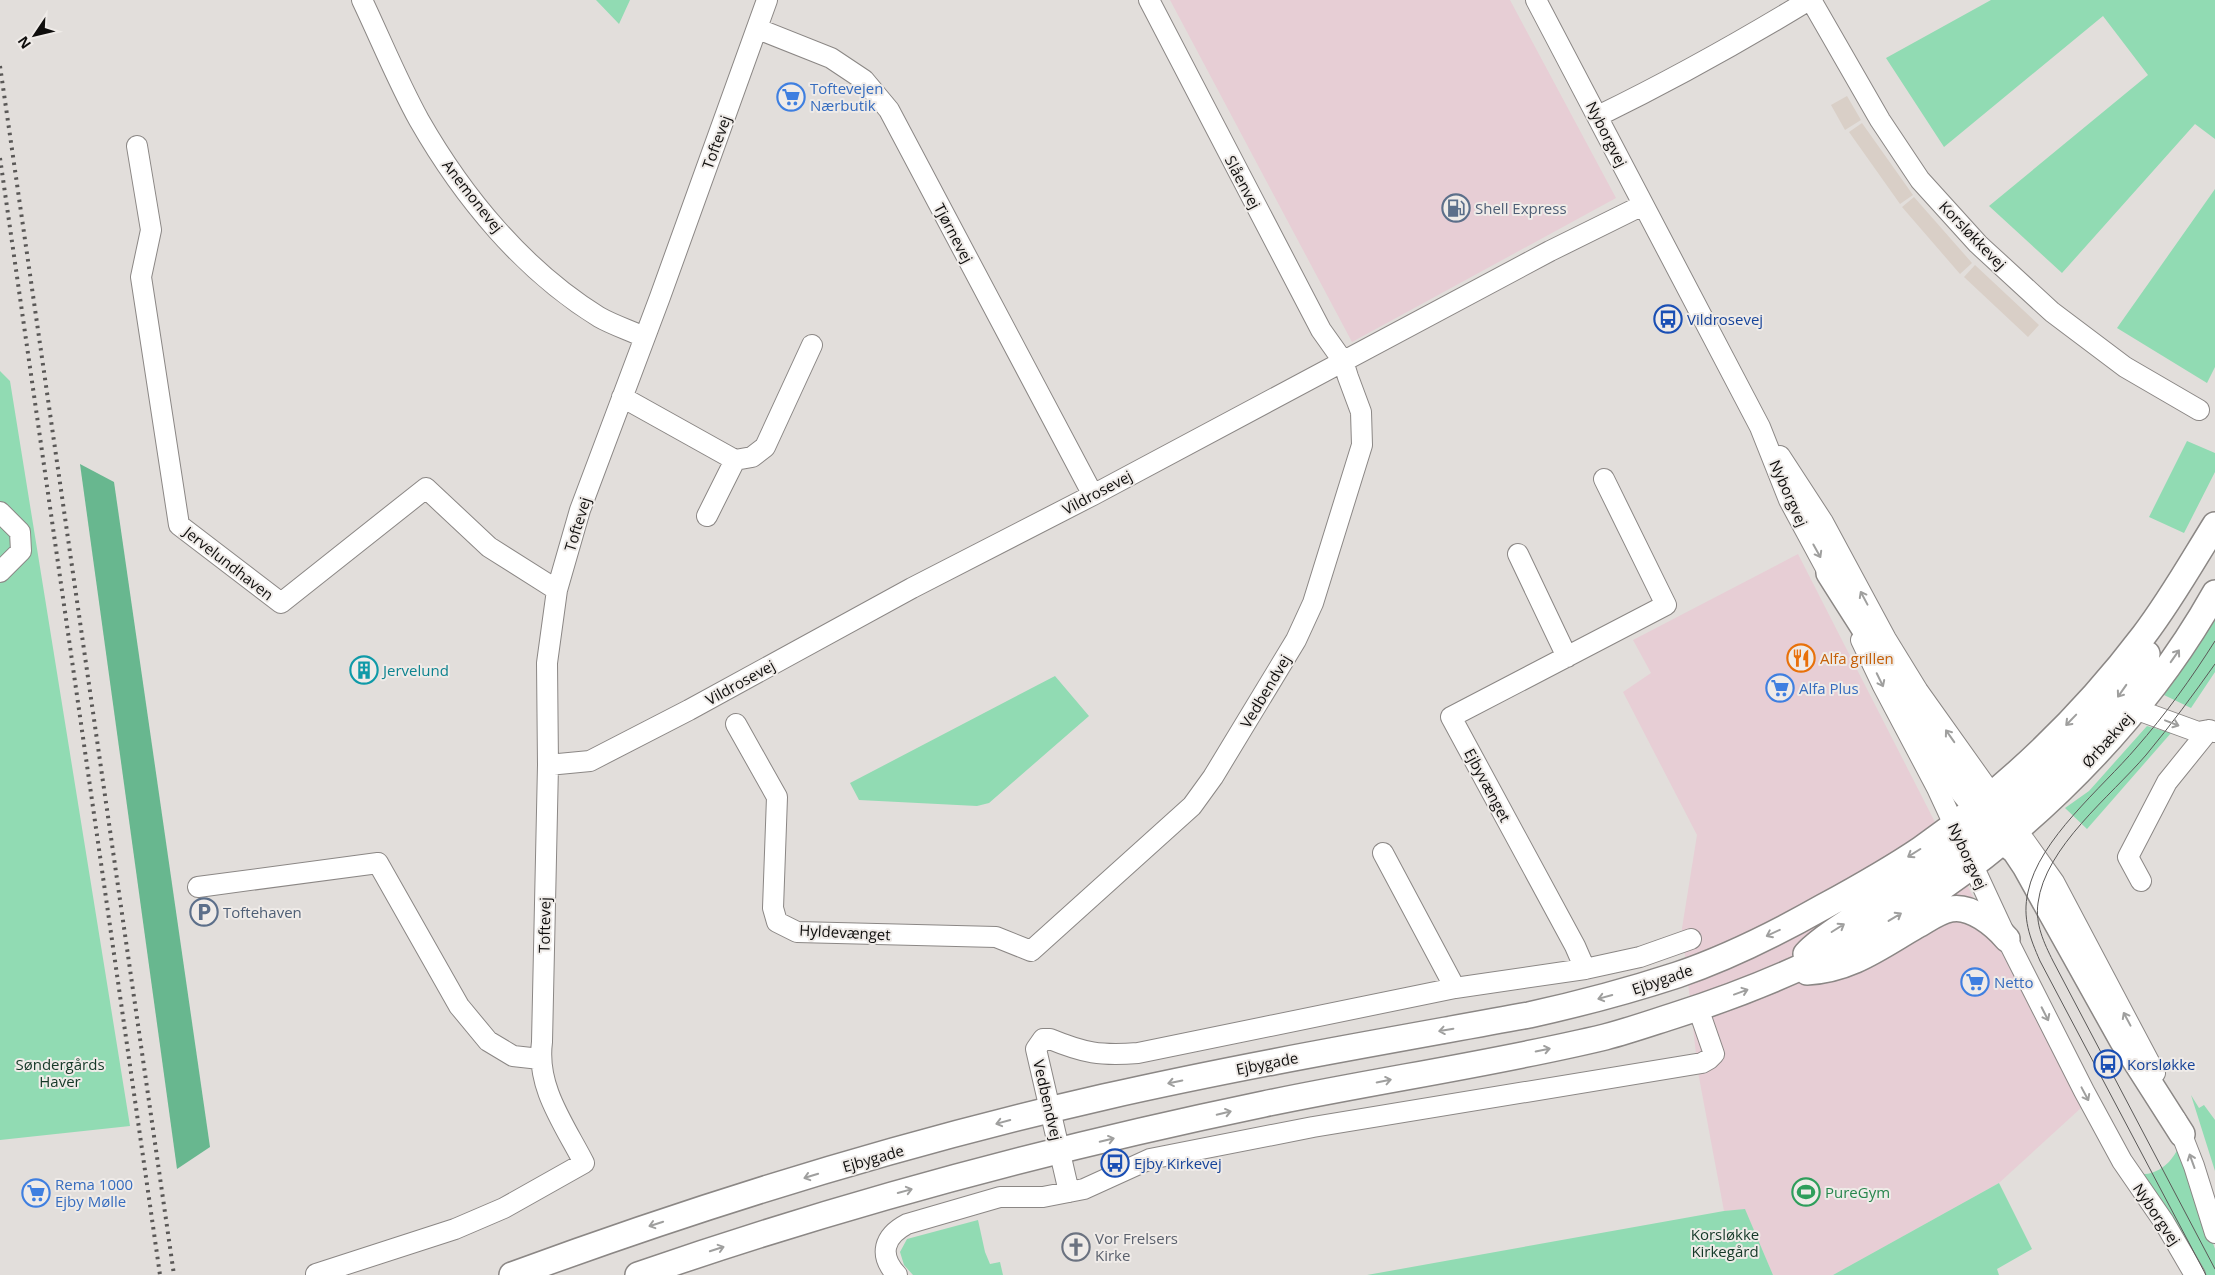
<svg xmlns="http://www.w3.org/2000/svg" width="2215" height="1275" font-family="'Open Sans',sans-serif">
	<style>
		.commercial { fill: #e7ced5 }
		.built { fill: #d9cfc7 }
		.green { fill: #91dbb3 }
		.forest { fill: #68b78f }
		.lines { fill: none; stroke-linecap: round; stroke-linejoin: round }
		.minor-casing { stroke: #8b8785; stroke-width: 22 }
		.major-casing { stroke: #8b8785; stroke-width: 28 }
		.minor { stroke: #fff; stroke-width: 20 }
		.major { stroke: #fff; stroke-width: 25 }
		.tram { stroke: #5a5857; stroke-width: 1 }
		.rail { stroke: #5a5857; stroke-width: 4; stroke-dasharray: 2.5 5; stroke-linecap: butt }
		.oneway { stroke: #9f9f9e }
		.labels { text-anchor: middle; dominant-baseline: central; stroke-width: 4; stroke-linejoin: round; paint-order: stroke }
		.shop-label { font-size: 15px; fill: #366cbe; stroke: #efebe8; text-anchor: start }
		.street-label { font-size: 15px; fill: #0f0e0d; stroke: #efebe8 }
		.service-label { font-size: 15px; fill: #4e5e75; stroke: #efebe8; text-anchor: start }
		.transit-label { font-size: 15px; fill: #164399; stroke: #efebe8; text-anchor: start }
		.food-label { font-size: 15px; fill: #c56008; stroke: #efebe8; text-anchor: start }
		.culture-label { font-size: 15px; fill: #0d838f; stroke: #efebe8; text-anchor: start }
		.park-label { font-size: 15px; fill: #143827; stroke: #efebe8 }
		.leisure-label { font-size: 15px; fill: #27864d; stroke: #efebe8; text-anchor: start }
		.worship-label { font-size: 15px; fill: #5b616d; stroke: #efebe8; text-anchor: start }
	</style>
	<rect width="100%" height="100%" fill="#e2dedb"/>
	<!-- commercial -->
	<path class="commercial" d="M1170 0H1510L1616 198 1352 342Z
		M1798 554 2081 1108 1999 1183 1833 1275H1773L1745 1210 1724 1211 1698 1072 1682 928 1697 835 1623 692 1651 673 1633 640Z"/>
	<!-- built -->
	<path class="built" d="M1847 96 1861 120 1845 130 1831 105Z
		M1862 123 1913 195 1900 204 1849 132Z
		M1914 197 1972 263 1960 274 1902 207Z
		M1975 265 2039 325 2028 337 1964 277Z"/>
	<!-- green -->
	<path class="green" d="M596 0H630L619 24Z
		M1991 0H2215V139L2195 124 2062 273 1989 206 2148 75 2103 16 1944 147 1886 58Z
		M2215 189V367L2207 383 2117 328Z
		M0 371 10 381 130 1126 0 1140Z
		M2187 441 2215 453V472L2184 533 2149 517Z
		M2215 620V672L2191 708 2164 695Z
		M1055 676 1089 716 989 803 977 806 859 800 850 783Z
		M2147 726 2171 733 2087 829 2065 808 2089 791Z
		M2191 1095 2199 1108 2204 1105 2215 1120V1171Z
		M2179 1146 2215 1249V1275H2200L2138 1174C2157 1176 2172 1163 2179 1146Z
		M1999 1183 2032 1249 1997 1269 1999 1275H1833Z
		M1745 1209 1773 1275H1367L1724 1211Z
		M978 1220 985 1252 990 1264 1000 1262 1003 1275H913L904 1265 900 1252 907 1239Z"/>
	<!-- forest -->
	<path class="forest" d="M80 464 114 482 210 1147 177 1169Z"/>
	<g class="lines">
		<!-- minor casing -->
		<g class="minor-casing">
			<path id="minor" d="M362 0C381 40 398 82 419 120 463 197 523 270 599 317 613 325 629 330 644 337
				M1536 0 1760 427 1789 500 1836 587
				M1811 0 1880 120 1920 180 1978 244 2052 312 2125 367 2199 410
				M758 29 831 58 864 80 889 110 1093 495
				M1598 116C1670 81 1740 42 1809 0
				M137 146 151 230 141 277 179 525 281 603 426 488 489 547 557 590
				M622 397 735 460 752 457 765 447 812 345
				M1780 456 1823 522 1886 639 1918 691 2054 882 2155 1073
				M0 512 20 532 21 551 0 572
				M707 516 735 460
				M1518 554 1567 657
				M1861 640 1882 684 1937 788 2007 939 2084 1091 2122 1161 2164 1222 2195 1275
				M2135 709 2198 732 2209 730 2215 732
				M736 724 777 797 773 908 777 922 797 932 996 937 1031 951 1192 806 1213 777 1296 640 1313 603 1362 445 1361 412 1348 377 1343 361 1321 330 1149 0
				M548 765 590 761 689 710 912 588 1093 495 1550 251 1643 205
				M1383 853 1455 988
				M2141 881 2128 857 2167 782 2209 730
				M198 887 378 863 459 1006 488 1041 513 1056 540 1059
				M1585 969 1575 946 1451 717 1666 605 1604 479
				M2176 1120 2194 1166 2215 1233
				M1069 1192 1036 1049 1043 1039H1050C1084 1053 1100 1056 1138 1053L1455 988 1585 969 1640 957 1691 939
				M316 1274 455 1229 504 1208 584 1163C564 1124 536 1087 542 1042L548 765 547 663 557 590 580 510 660 297 767 0
				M897 1275C878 1255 884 1236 907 1224L1000 1197H1043L1084 1189 1150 1159 1313 1127 1702 1063 1709 1059 1714 1054 1698 1008"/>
		</g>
		<!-- major casing -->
		<g class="major-casing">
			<path id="major" d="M1829 573C1858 619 1888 665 1917 713 1938 748 1954 790 1987 817
				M1989 830 2015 851 2025 866 2122 1040 2182 1134
				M1972 862 1979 839 1987 829 2051 770 2085 735 2120 695 2147 654
				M1806 954C1820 939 1838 929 1855 917 1897 891 1949 864 1980 826
				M1807 972C1850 970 1880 947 1916 926 1927 920 1939 911 1951 909 1971 905 1995 925 2007 939
				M512 1275C705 1204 903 1143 1104 1097 1245 1065 1387 1041 1529 1015 1579 1004 1628 991 1677 975 1727 958 1777 933 1823 907 1856 889 1890 870 1921 849 2005 790 2082 717 2144 635 2170 601 2192 562 2215 525
				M638 1275C843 1204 1052 1148 1264 1104 1378 1080 1493 1064 1605 1037 1628 1031 1651 1023 1673 1016 1736 996 1796 972 1854 941 1998 865 2136 734 2215 593"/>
		</g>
		<!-- minor -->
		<use href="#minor" class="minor"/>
		<!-- major -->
		<use href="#major" class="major"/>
		<!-- tram -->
		<path class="tram" d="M2215 664C2193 695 2171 725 2146 755 2111 796 2045 847 2038 903 2035 924 2044 943 2053 961L2215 1269
			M2206 1275 2040 961C2030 938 2022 918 2028 892 2039 839 2102 788 2136 748 2165 715 2191 679 2215 641"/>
		<!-- rail -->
		<path class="rail" d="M0 66 174 1275
			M0 158 160 1275"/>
	</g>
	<!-- one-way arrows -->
	<defs><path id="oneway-shaft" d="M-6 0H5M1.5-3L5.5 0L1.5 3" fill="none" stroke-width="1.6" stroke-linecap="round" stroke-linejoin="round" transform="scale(1.25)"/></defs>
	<g class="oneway">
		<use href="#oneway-shaft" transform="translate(1817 551) rotate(61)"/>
		<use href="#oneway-shaft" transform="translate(1864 598) rotate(-118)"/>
		<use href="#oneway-shaft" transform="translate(2175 656) rotate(-55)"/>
		<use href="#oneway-shaft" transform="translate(1880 680) rotate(64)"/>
		<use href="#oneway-shaft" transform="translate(2122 691) rotate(125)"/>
		<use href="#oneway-shaft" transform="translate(2071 720) rotate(134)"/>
		<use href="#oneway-shaft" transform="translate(2172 723) rotate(21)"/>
		<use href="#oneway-shaft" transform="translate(1950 736) rotate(-125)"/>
		<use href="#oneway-shaft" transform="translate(1914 853) rotate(148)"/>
		<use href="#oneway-shaft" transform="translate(1895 917) rotate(-31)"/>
		<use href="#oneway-shaft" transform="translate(1838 928) rotate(-32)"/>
		<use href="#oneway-shaft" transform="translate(1773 933) rotate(155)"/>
		<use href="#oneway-shaft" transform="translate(1741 992) rotate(-20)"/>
		<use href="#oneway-shaft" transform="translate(1605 997) rotate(165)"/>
		<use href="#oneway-shaft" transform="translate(2045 1014) rotate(63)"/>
		<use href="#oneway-shaft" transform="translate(2127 1019) rotate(-118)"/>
		<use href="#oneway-shaft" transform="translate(1446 1030) rotate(170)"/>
		<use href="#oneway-shaft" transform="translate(1543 1050) rotate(-12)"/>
		<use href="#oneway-shaft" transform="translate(1384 1081) rotate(-11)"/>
		<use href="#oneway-shaft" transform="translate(1175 1082) rotate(168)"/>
		<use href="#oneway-shaft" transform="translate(2085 1094) rotate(62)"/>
		<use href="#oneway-shaft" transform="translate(1224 1113) rotate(-13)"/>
		<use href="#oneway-shaft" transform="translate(1003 1122) rotate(165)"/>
		<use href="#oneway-shaft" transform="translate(1107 1140) rotate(-13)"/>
		<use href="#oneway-shaft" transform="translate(2192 1161) rotate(-110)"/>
		<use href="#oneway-shaft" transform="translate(811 1176) rotate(163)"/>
		<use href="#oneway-shaft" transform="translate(905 1191) rotate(-15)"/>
		<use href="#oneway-shaft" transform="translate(656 1224) rotate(162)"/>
		<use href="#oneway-shaft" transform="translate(717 1249) rotate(-18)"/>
	</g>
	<!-- icons -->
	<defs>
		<g id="supermarket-ring" transform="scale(1.4375)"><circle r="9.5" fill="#efebe8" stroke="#3f7fe0" stroke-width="1.5"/><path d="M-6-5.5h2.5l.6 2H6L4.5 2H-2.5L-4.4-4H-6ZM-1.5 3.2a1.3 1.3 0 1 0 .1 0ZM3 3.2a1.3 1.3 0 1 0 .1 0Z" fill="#3f7fe0"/></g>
		<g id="fuel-ring" transform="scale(1.4375)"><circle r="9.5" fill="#efebe8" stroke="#5c6f8a" stroke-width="1.5"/><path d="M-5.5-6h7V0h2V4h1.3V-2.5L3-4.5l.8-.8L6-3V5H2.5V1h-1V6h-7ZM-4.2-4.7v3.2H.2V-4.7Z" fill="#5c6f8a"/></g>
		<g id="bus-ring" transform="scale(1.4375)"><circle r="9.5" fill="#efebe8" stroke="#1a4fb4" stroke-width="1.5"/><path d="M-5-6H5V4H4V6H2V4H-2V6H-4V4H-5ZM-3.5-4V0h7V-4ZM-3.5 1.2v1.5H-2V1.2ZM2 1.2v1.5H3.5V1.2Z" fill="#1a4fb4"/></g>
		<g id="restaurant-ring" transform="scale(1.4375)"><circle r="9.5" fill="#efebe8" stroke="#e8710a" stroke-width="1.5"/><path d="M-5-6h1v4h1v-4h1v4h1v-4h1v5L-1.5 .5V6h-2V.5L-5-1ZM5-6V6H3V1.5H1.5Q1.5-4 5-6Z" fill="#e8710a"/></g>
		<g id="building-ring" transform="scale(1.4375)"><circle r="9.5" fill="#efebe8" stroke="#0f9aa8" stroke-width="1.5"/><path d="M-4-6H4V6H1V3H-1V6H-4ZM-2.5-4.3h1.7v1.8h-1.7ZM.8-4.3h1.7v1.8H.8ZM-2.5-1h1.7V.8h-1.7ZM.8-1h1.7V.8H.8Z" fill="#0f9aa8"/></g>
		<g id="parking-ring" transform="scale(1.4375)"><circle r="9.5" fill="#efebe8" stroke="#5c6f8a" stroke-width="1.5"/><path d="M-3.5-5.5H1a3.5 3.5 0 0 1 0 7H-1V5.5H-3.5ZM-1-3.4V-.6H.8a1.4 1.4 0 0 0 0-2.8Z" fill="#5c6f8a"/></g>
		<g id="stadium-ring" transform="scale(1.4375)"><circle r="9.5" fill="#efebe8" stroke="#2e9e5b" stroke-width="1.5"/><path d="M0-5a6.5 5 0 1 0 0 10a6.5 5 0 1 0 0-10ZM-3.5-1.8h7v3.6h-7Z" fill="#2e9e5b"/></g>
		<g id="church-ring" transform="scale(1.4375)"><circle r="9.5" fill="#efebe8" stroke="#6b7280" stroke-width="1.5"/><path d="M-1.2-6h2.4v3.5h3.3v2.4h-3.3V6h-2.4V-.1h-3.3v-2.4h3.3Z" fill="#6b7280"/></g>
	</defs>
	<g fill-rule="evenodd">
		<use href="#supermarket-ring" x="791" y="97"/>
		<use href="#fuel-ring" x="1456" y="208"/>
		<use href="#bus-ring" x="1668" y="319"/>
		<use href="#restaurant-ring" x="1801" y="658"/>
		<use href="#building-ring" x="364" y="670"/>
		<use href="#supermarket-ring" x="1780" y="688"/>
		<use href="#parking-ring" x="204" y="912"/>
		<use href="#supermarket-ring" x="1975" y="982"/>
		<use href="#bus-ring" x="2108" y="1064"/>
		<use href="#bus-ring" x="1115" y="1163"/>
		<use href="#stadium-ring" x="1806" y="1192"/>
		<use href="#supermarket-ring" x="36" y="1193"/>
		<use href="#church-ring" x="1076" y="1247"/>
	</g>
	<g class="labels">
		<!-- shop labels -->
		<g class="shop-label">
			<text x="810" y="88">Toftevejen<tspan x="810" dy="17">Nærbutik</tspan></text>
			<text x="1799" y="688">Alfa Plus</text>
			<text x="1994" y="982">Netto</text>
			<text x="55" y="1184">Rema 1000<tspan x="55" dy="17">Ejby Mølle</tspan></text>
		</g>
		<!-- street labels -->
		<g class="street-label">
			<text transform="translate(1607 134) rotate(63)">Nyborgvej</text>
			<text transform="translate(716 142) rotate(-70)">Toftevej</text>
			<text transform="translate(1243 182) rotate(62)">Slåenvej</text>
			<text transform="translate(473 196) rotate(52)">Anemonevej</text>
			<text transform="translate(954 233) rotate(62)">Tjørnevej</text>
			<text transform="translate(1973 235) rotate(46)">Korsløkkevej</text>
			<text transform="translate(1097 492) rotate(-28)">Vildrosevej</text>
			<text transform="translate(1789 493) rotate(66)">Nyborgvej</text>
			<text transform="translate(577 524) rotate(-73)">Toftevej</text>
			<text transform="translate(229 563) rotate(38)">Jervelundhaven</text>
			<text transform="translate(740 682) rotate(-29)">Vildrosevej</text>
			<text transform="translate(1265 691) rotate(-59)">Vedbendvej</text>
			<text transform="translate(2107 740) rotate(-48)">Ørbækvej</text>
			<text transform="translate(1488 785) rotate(62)">Ejbyvænget</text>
			<text transform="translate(1968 856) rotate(65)">Nyborgvej</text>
			<text transform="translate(544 925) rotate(-89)">Toftevej</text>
			<text transform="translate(845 932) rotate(3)">Hyldevænget</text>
			<text transform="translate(1662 979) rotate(-19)">Ejbygade</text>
			<text transform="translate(1267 1063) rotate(-11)">Ejbygade</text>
			<text transform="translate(1048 1100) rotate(77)">Vedbendvej</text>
			<text transform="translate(873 1158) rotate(-16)">Ejbygade</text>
			<text transform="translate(2157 1214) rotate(56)">Nyborgvej</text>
		</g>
		<!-- service labels -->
		<g class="service-label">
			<text x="1475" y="208">Shell Express</text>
			<text x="223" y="912">Toftehaven</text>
		</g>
		<!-- transit labels -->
		<g class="transit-label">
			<text x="1687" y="319">Vildrosevej</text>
			<text x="2127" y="1064">Korsløkke</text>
			<text x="1134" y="1163">Ejby Kirkevej</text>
		</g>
		<!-- food labels -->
		<g class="food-label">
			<text x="1820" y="658">Alfa grillen</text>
		</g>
		<!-- culture labels -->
		<g class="culture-label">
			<text x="383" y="670">Jervelund</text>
		</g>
		<!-- park labels -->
		<g class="park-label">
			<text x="60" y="1064">Søndergårds<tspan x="60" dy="17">Haver</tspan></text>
			<text x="1725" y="1234">Korsløkke<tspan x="1725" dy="17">Kirkegård</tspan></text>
		</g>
		<!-- leisure labels -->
		<g class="leisure-label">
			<text x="1825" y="1192">PureGym</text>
		</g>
		<!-- worship labels -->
		<g class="worship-label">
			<text x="1095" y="1238">Vor Frelsers<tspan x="1095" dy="17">Kirke</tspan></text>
		</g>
	</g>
	<!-- north arrow -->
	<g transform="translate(35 35) rotate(235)" stroke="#efebe8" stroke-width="4" paint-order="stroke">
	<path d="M0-4L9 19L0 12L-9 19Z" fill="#0f0e0d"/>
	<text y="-8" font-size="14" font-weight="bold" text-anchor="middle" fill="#0f0e0d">N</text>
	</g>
</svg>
